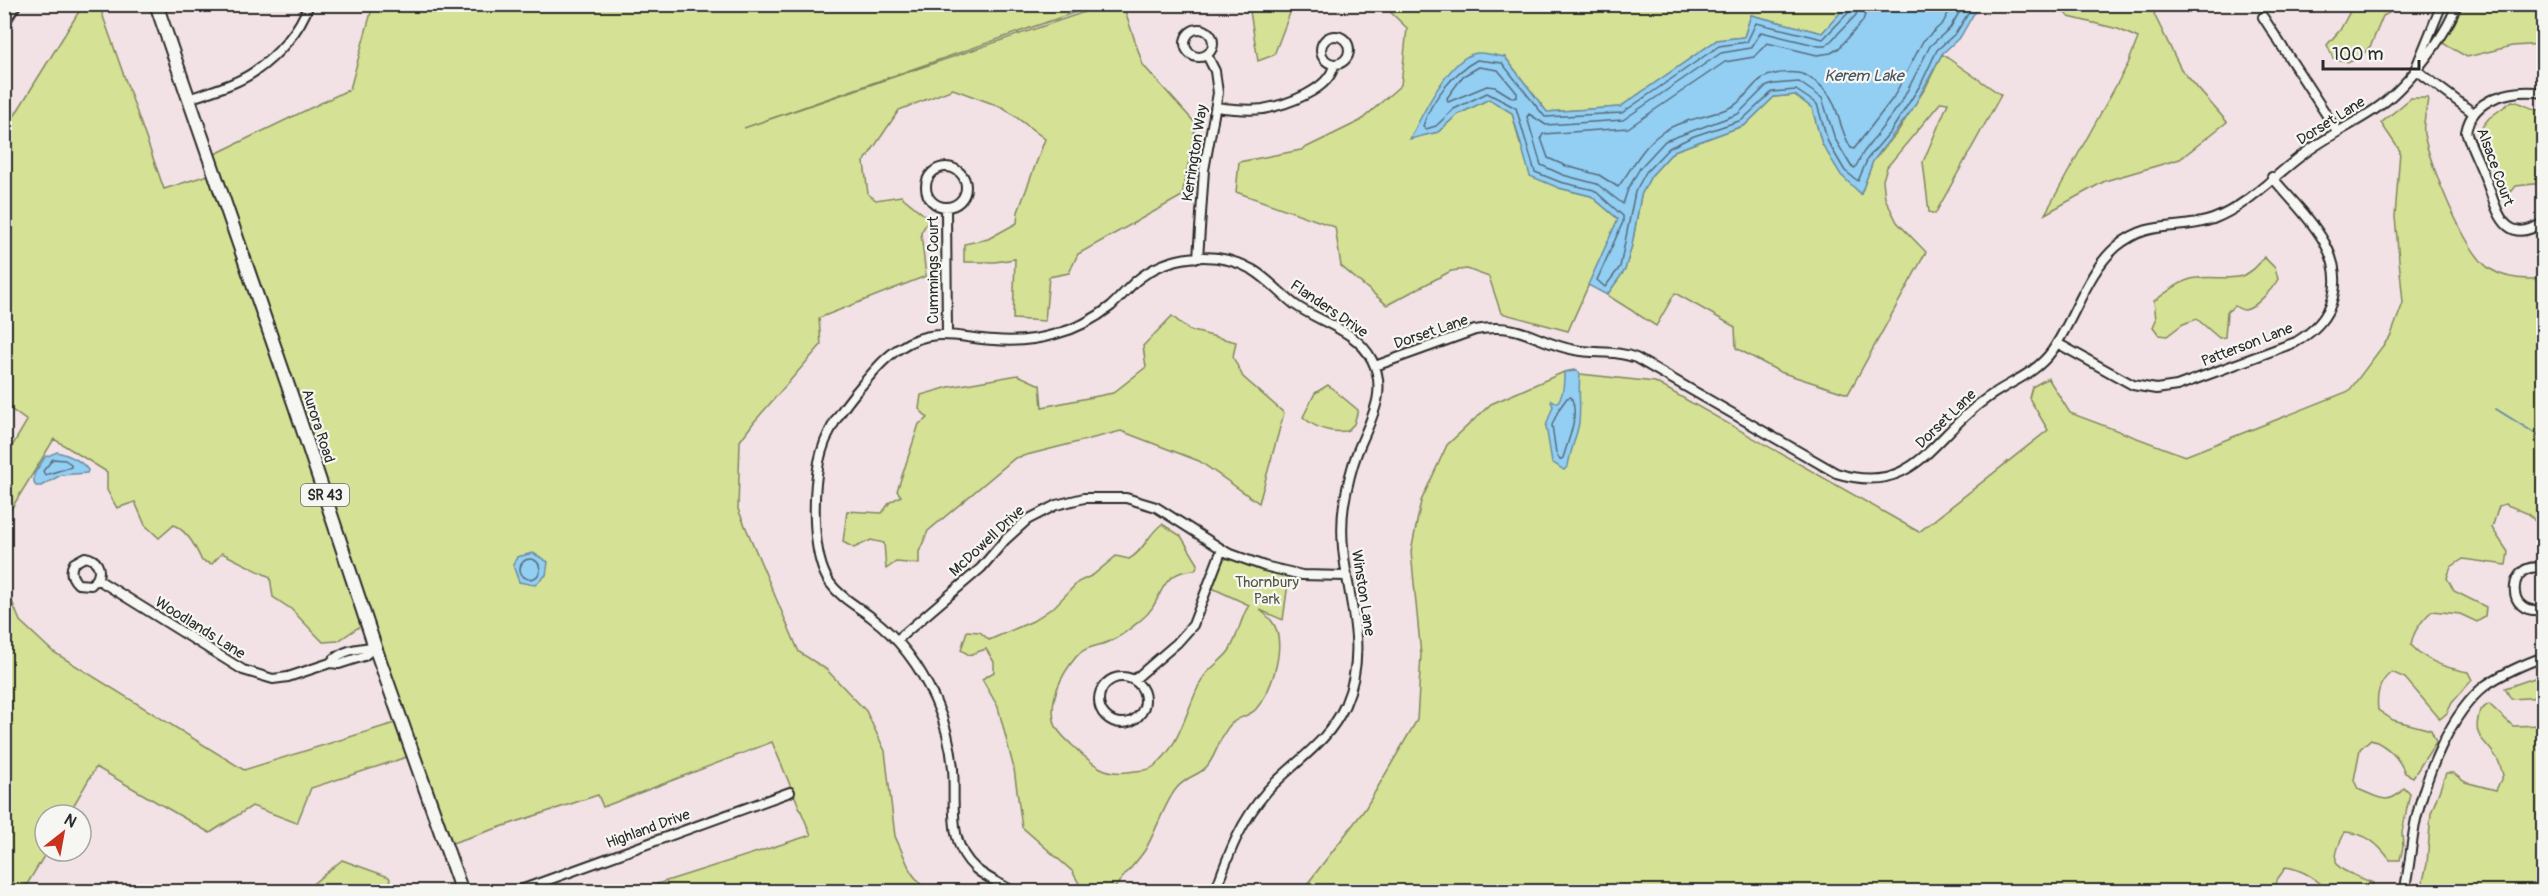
<svg xmlns="http://www.w3.org/2000/svg" width="2548" height="896" font-family="Pangolin,sans-serif">
	<style>
		.green { fill: #d5e194; stroke: #808660; stroke-width: 1.5 }
		.water { fill: #93cef3; stroke: #698da3; stroke-width: 1.5 }
		.lines { fill: none; stroke-linecap: round; stroke-linejoin: round }
		.shore { stroke: #556c7b; stroke-width: 1.5 }
		.stream { stroke: #698da3; stroke-width: 2 }
		.street-casing { stroke: #2b2b2b; stroke-width: 12 }
		.secondary-casing { stroke: #2b2b2b; stroke-width: 15 }
		.primary-casing { stroke: #2b2b2b; stroke-width: 16 }
		.street { stroke: #f6f6f2; stroke-width: 8 }
		.secondary { stroke: #f6f6f2; stroke-width: 10 }
		.primary { stroke: #f6f6f2; stroke-width: 12 }
		.labels { text-anchor: middle; dominant-baseline: central; stroke-width: 4.5; stroke-linejoin: round; paint-order: stroke }
		.shield { fill: #f6f6f2; stroke: #686867; stroke-width: 1.5 }
		.shield-label { font-size: 14px; font-weight: bold; fill: #2b2b2b }
		.street-label { font-size: 15px; fill: #2b2b2b; stroke: #f6f6f2 }
		.park-label { font-size: 15px; fill: #565845; stroke: #f6f6f2 }
		.water-label { font-size: 16px; font-style: italic; fill: #45545d; stroke: #f6f6f2 }
	</style>
	<rect width="100%" height="100%" fill="#f2e2e5"/>
	<filter id="ink" filterUnits="userSpaceOnUse"><feTurbulence type="fractalNoise" baseFrequency=".0167" numOctaves="2"/><feDisplacementMap in="SourceGraphic" scale="12" xChannelSelector="R" yChannelSelector="G"/><feConvolveMatrix kernelMatrix="1 2 1 2 8 2 1 2 1" color-interpolation-filters="sRGB"/></filter>
	<g filter="url(#ink)">
		<!-- green -->
		<path class="green" d="M2354 4 2404 5 2383 16 2371 45 2360 58 2349 62 2333 58 2327 45 2340 30Z
			M83 5H99L164 189 214 173 209 157 350 89 373 5H1096L744 128 1105 5H1123L1143 65 1196 124 1182 196 1078 254 1069 273 1049 277 1045 321 1013 319 1015 259 995 262H964V244L988 239 1017 223 1018 212 1045 139 1004 108 953 89 899 110 864 162 868 194 876 200 901 196 929 219 921 233 926 276 819 318 821 345 754 422 740 441 738 509 799 652 826 669 866 711 885 751 895 836 911 872 926 891H857L854 886 838 892 635 891 811 835 772 742 603 807 598 795 446 845 413 755 311 788 297 823 252 806 210 833 96 767 68 815H45L47 851 23 891H5L4 582 20 621 52 651 244 770 401 721 362 625 338 641 323 642 291 609 273 597 270 577 222 553 212 564 202 561C195 546 189 533 174 525L159 538 145 525 135 502 117 508 107 490V472L54 439 5 519V458L27 421 5 405V131Z
			M1249 5H1293L1274 55 1258 61Z
			M1383 5H1848L1822 33 1751 15 1744 37 1717 40 1620 107 1547 112 1505 57 1436 91 1411 138 1438 132 1457 115 1489 99 1512 113 1520 144 1559 188 1591 196 1618 219 1568 331 1501 313 1489 277 1467 269 1451 271 1387 305 1341 266 1335 227 1236 192 1239 162 1301 150 1360 121 1401 85 1407 28Z
			M2057 5H2160L2154 14 2181 69 2227 122 2180 159 2105 181 2045 214 2128 64 2138 38 2118 29 2069 17Z
			M2457 5H2525L2543 9V44L2512 46 2467 57 2439 41Z
			M1942 54 2001 95 1935 214 1929 212 1923 162 1948 103 1941 102 1887 167 1883 180 1885 198 1897 222 1926 252 1848 394 1780 372 1736 348 1735 327 1675 293 1656 326 1607 295 1625 270 1632 245 1641 195 1651 176 1674 151 1745 125 1774 97 1795 95 1812 108 1822 144 1861 194 1873 161 1896 134 1926 87Z
			M2411 98H2428C2427 109 2422 124 2424 134 2429 163 2466 254 2490 269 2506 279 2526 280 2543 278V556V531L2529 514 2505 504 2499 506 2492 528 2508 552 2506 565 2463 559 2451 567 2447 578 2454 591 2486 607 2485 617 2477 622 2460 614 2432 611C2421 621 2413 631 2411 645 2427 662 2446 668 2468 672L2472 680 2452 703 2447 713 2440 719 2405 678 2392 672C2379 681 2376 694 2378 710L2393 720 2431 730 2436 742 2413 777 2405 773C2398 756 2388 747 2371 739L2360 749 2354 780 2358 789C2378 797 2389 807 2404 788L2410 794 2402 832 2403 847 2400 860H2390C2378 844 2366 833 2345 832 2324 872 2341 868 2373 883L2369 891H2329C2316 879 2304 870 2286 867L2276 881V892H1301L1365 809 1417 720 1421 655 1411 552 1421 501 1447 445 1491 404 1564 372 1574 370 1580 374 1655 382 1919 532 2048 430 2029 398 2032 387 2048 378 2070 413 2185 456 2349 391 2391 335 2403 303 2395 217 2400 151 2381 123Z
			M2512 101C2523 102 2533 112 2544 110L2543 183 2516 186 2512 191 2503 190 2480 137 2481 128 2489 118Z
			M2264 257 2275 268 2278 279C2274 287 2253 311 2244 310 2242 310 2236 307 2235 306L2227 312 2225 337 2219 338 2197 319 2183 324 2167 336 2159 335 2153 327 2156 320 2154 301C2165 294 2178 282 2191 279 2222 273 2243 289 2264 257Z
			M1172 316 1189 330 1236 342 1233 357 1243 377 1284 413 1259 503 1199 461 1121 431 1015 458 928 531 919 552V564L896 562 886 569 884 543 871 540 854 548 843 542 847 511 882 513 890 502 901 496 897 491 919 424 928 418 919 409 921 395 949 387 1018 375 1040 385 1042 407 1113 393 1146 367 1143 346Z
			M1328 385 1358 410 1354 424 1347 431C1330 433 1315 428 1303 417L1315 393Z
			M1162 524 1181 536 1198 564 1195 570C1156 572 1165 601 1142 619 1132 627 1120 638 1108 642 1096 647 1085 646 1076 657 1061 675 1048 701 1055 724 1057 732 1066 739 1072 745 1093 765 1105 777 1135 771 1142 770 1147 771 1153 767 1180 747 1186 710 1201 681 1208 668 1221 662 1229 651 1238 637 1240 619 1249 605L1210 587 1221 561 1228 558 1289 576 1283 620 1260 610C1267 615 1274 622 1277 631 1283 653 1272 691 1256 709 1249 717 1236 717 1230 725 1220 736 1217 753 1208 765 1199 777 1188 774 1176 789 1164 804 1156 832 1145 850 1136 864 1123 875 1114 889L1112 891H1090L1081 887 1072 871 1022 827 1014 769 998 707 982 679 994 672V662L986 649 969 655 961 650 967 631 980 632 989 640 1033 621 1055 606 1078 582 1093 575 1116 556 1129 559C1144 551 1148 534 1162 524Z
			M2543 675V697L2511 699 2505 688Z
			M2489 704 2513 726 2543 725V891H2428L2423 881 2427 864 2431 813 2446 773H2453L2465 782 2496 790 2503 775C2501 769 2500 762 2496 757 2482 736 2472 738 2480 710Z
			M342 860 389 877 394 891H304Z"/>
		<!-- water -->
		<path class="water" d="M1848 4 1982 5 1973 15 1961 36 1942 54 1912 110 1873 161 1861 194 1841 175 1822 144 1812 108 1795 95 1774 97 1745 125 1674 151 1651 176 1641 195 1632 245 1625 270 1607 295 1588 285 1618 219 1591 196 1559 188 1530 176 1512 113 1489 99 1457 115 1438 132 1410 139C1421 117 1450 56 1477 53 1485 52 1496 56 1505 57L1547 112 1620 107 1717 40 1744 37 1751 15 1822 33Z
			M1577 371 1580 374C1578 391 1581 406 1579 423 1576 438 1570 452 1568 466L1564 470 1552 462 1546 426 1553 406 1551 402 1552 400 1557 403C1564 395 1564 382 1564 372Z
			M57 452C69 455 81 460 88 470L87 473 61 475 41 486H36L34 483V474L45 457Z
			M533 553 548 562 546 575 535 585 519 582 513 565 517 557Z"/>
		<g class="lines">
			<!-- shore -->
			<path class="shore" d="M1852 4 1850 11 1823 39 1756 23 1747 42 1719 46 1622 113 1545 117 1502 63 1477 60C1453 73 1431 100 1423 126L1426 129 1436 126 1454 109 1487 93 1516 108 1535 172 1560 182 1594 190 1623 216V222L1597 280 1605 287 1620 267 1635 192 1646 172 1669 148 1694 136 1742 120 1772 92 1796 90 1817 104 1828 142 1845 171 1858 181 1868 158 1891 131 1921 84 1937 50 1956 33 1974 4
				M1859 4 1856 15 1826 46H1819L1761 32 1751 48 1721 53 1623 120 1546 125 1529 114 1527 117 1541 165 1563 175 1597 184 1623 204 1628 189 1640 168 1665 141 1738 114 1765 87 1773 84 1799 82 1822 98 1835 139 1851 166 1855 168 1863 153 1901 103 1930 46 1950 28 1964 4
				M1868 4 1863 21 1839 48 1831 53 1817 55 1767 43 1754 57 1725 62 1628 128 1543 134 1541 138 1548 158 1566 166 1599 175 1618 187C1632 169 1641 148 1660 134 1681 118 1710 118 1733 106 1746 99 1753 81 1767 76 1778 72 1797 71 1807 76 1844 98 1832 116 1851 148L1854 149 1893 98 1923 41 1943 23 1953 4
				M1479 67 1498 70 1517 93V97L1513 98 1495 87 1487 86 1448 102 1447 98 1463 76Z
				M1571 397C1580 415 1568 440 1563 458L1560 460 1556 453 1552 425 1559 409 1567 398Z
				M53 459 65 460 71 464V467L45 475 43 471Z
				M520 569a10 10 0 1 1 20 0a10 10 0 1 1-20 0Z"/>
			<!-- stream -->
			<path class="stream" d="M2496 409 2544 439"/>
			<!-- street casing -->
			<g class="street-casing">
				<path id="street" d="M2263 17 2337 131
					M1185 43a14 14 0 1 1 28 0a14 14 0 1 1-28 0Z
					M1321 50a14 14 0 1 1 28 0a14 14 0 1 1-28 0Z
					M2417 65 2442 4
					M2415 69 2472 112
					M2544 93C2512 88 2472 98 2466 132 2472 149 2480 164 2486 180 2497 208 2503 249 2544 222
					M189 99C210 91 235 85 254 72 277 56 300 31 309 4
					M1216 107C1231 109 1247 111 1263 109 1285 105 1331 90 1334 64
					M926 187a20 20 0 1 1 40 0a20 20 0 1 1-40 0Z
					M946 207 947 334
					M1198 258 1204 170 1218 93 1215 71 1207 55
					M2057 343 2133 385 2156 389 2177 386 2296 342C2314 331 2328 318 2333 297 2346 249 2300 211 2272 177
					M1375 366 1475 330C1522 321 1535 343 1575 350 1596 354 1616 350 1636 358L1836 473C1914 497 1931 439 1983 401 2006 383 2034 376 2052 351 2074 320 2087 272 2116 247 2150 218 2177 232 2213 219 2247 206 2273 177 2301 156 2324 138 2350 126 2374 110 2404 90 2445 39 2457 4
					M2544 569C2507 557 2503 619 2544 609
					M97 579C102 568 97 559 85 557L74 563C69 571 72 578 78 584L91 585 97 579 243 670 273 679 288 677 330 663 339 664 364 656 375 647C358 648 341 650 330 663
					M897 640 981 568 1005 540 1027 520 1056 505 1084 498H1126L1156 507 1228 553 1264 566 1302 575 1346 576
					M1099 700a23 23 0 1 1 46 0a23 23 0 1 1-46 0Z
					M1134 680 1177 643 1193 625 1222 549
					M515 892 790 792
					M1015 892C1002 885 987 878 976 869 946 842 956 805 953 769 951 746 945 722 935 700 921 668 900 639 871 617 857 606 841 598 830 583 811 556 813 494 819 462 825 432 842 408 862 385 873 372 885 357 900 348 932 326 960 338 994 340 1015 342 1036 340 1056 334 1075 329 1095 319 1111 306 1120 298 1127 289 1136 281 1168 254 1216 249 1253 270 1268 279 1280 293 1294 304 1320 323 1356 329 1372 360 1389 393 1369 422 1357 453 1351 469 1347 487 1344 504 1333 577 1376 634 1345 705 1328 743 1295 761 1268 790 1240 822 1229 853 1215 892
					M2404 892C2410 867 2411 843 2416 819 2426 776 2450 713 2486 685 2500 675 2526 663 2544 657"/>
			</g>
			<!-- secondary casing -->
			<g class="secondary-casing">
				<path id="secondary" d="M4 21 15 4"/>
			</g>
			<!-- primary casing -->
			<g class="primary-casing">
				<path id="primary" d="M156 4 296 409 375 647 462 892"/>
			</g>
			<!-- street -->
			<use href="#street" class="street"/>
			<!-- secondary -->
			<use href="#secondary" class="secondary"/>
			<!-- primary -->
			<use href="#primary" class="primary"/>
		</g>
	</g>
	<g class="labels">
		<!-- shield labels -->
		<rect class="shield" x="301" y="484" width="48" height="22" rx="4.5"/>
		<g class="shield-label">
			<text x="325" y="495">SR 43</text>
		</g>
		<!-- street labels -->
		<g class="street-label">
			<text transform="translate(2331 121) rotate(-32)">Dorset Lane</text>
			<text transform="translate(1195 153) rotate(-81)">Kerrington Way</text>
			<text transform="translate(2495 167) rotate(70)">Alsace Court</text>
			<text transform="translate(933 270) rotate(-90)">Cummings Court</text>
			<text transform="translate(1329 309) rotate(34)">Flanders Drive</text>
			<text transform="translate(1431 332) rotate(-19)">Dorset Lane</text>
			<text transform="translate(2247 345) rotate(-21)">Patterson Lane</text>
			<text transform="translate(1946 419) rotate(-44)">Dorset Lane</text>
			<text transform="translate(318 426) rotate(72)">Aurora Road</text>
			<text transform="translate(987 541) rotate(-43)">McDowell Drive</text>
			<text transform="translate(1363 593) rotate(81)">Winston Lane</text>
			<text transform="translate(200 628) rotate(32)">Woodlands Lane</text>
			<text transform="translate(648 829) rotate(-20)">Highland Drive</text>
		</g>
		<!-- park labels -->
		<g class="park-label">
			<text x="1267" y="582">Thornbury<tspan x="1267" dy="17">Park</tspan></text>
		</g>
		<!-- water labels -->
		<g class="water-label">
			<text x="1864" y="76">Kerem Lake</text>
		</g>
	</g>
	<!-- margin -->
	<rect width="2548" height="896" fill="none" stroke="#f6f6f2" stroke-width="24"/>
	<rect x="12" y="12" width="2524" height="872" fill="none" stroke="#2b2b2b" stroke-width="2" filter="url(#ink)"/>
	<!-- north arrow -->
	<g transform="translate(63 833) rotate(31)"><circle r="28" fill="#f6f6f2" stroke="#a5a5a2" stroke-width="1.5"/>
	<path d="M0-4.5L10 22L0 15L-10 22Z" fill="#c8321e"/>
	<text y="-9" font-size="16" font-weight="bold" text-anchor="middle" fill="#2b2b2b">N</text>
	</g>
	<!-- scale -->
	<path d="M2323 60v9h96v-9" fill="none" stroke="#2b2b2b" stroke-width="3"/>
	<text x="2332" y="60" font-size="18" fill="#2b2b2b" stroke="#f6f6f2" stroke-width="4.5" paint-order="stroke">100 m</text>
</svg>
